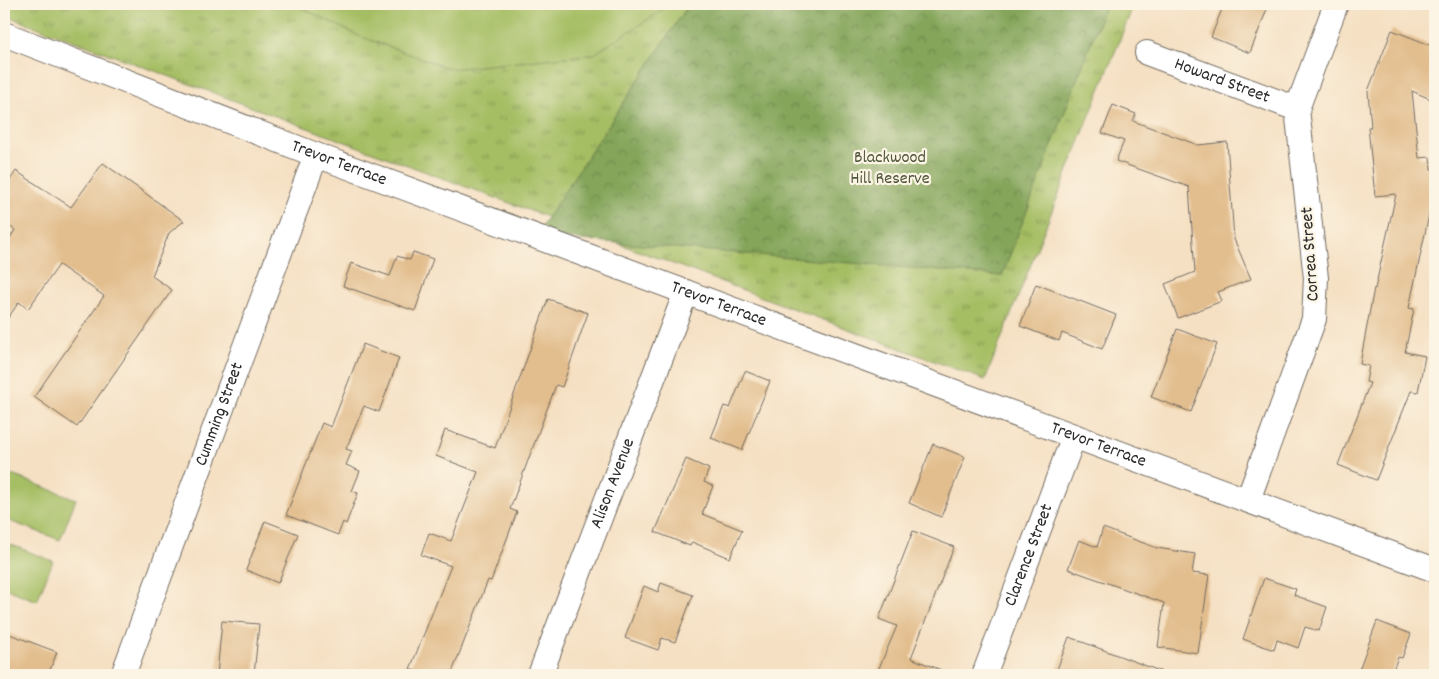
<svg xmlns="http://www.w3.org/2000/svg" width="1439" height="679" font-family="Dekko,sans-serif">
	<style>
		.grass { fill: url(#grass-tufts); stroke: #687448 }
		.forest { fill: url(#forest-crowns); stroke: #586842 }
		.pitch { fill: #a5be64; stroke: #687448 }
		.building { fill: #e2bd8d }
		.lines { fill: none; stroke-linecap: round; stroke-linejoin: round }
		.minor-casing { stroke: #726a60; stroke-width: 26 }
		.minor { stroke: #fff; stroke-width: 24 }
		.labels { text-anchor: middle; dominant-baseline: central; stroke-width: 4.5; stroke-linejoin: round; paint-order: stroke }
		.street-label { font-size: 18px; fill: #2b2b2b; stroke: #fcf5e5 }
		.park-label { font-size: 18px; fill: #50573c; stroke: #fcf5e5 }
	</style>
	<defs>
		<pattern id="grass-tufts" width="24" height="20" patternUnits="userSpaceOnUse" patternTransform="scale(1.25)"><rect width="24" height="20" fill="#a5be64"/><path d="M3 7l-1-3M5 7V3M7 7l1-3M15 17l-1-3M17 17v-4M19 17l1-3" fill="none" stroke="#879b53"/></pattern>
		<pattern id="forest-crowns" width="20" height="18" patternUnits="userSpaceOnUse" patternTransform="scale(1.25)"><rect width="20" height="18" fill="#84a55a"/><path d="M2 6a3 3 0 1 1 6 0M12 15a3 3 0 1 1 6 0" fill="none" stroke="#6c874b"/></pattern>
	</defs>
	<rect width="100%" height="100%" fill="#fcf5e5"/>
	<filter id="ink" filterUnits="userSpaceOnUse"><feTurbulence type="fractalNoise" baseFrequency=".02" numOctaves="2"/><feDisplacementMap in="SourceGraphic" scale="10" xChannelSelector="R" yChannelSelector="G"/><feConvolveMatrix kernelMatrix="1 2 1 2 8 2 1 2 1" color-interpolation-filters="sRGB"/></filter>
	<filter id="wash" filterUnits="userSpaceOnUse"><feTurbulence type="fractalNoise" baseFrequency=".0096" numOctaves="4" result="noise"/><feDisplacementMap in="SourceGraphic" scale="20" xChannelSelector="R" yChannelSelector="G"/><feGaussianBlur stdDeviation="1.12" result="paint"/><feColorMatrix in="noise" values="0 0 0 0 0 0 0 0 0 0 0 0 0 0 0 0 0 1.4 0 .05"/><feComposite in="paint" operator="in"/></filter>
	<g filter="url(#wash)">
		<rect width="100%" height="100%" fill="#f5e0c3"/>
		<!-- grass -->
		<path class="grass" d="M4 4H1134L985 380 4 15Z"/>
		<!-- forest -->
		<path class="forest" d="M689 4H1106L1002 276 535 236Z"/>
		<!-- pitch -->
		<path class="pitch" d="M294 4H672L594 54 451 69 359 36Z
			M4 472 76 499 60 540 4 519Z
			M4 542 53 561 37 601 4 588Z"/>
		<g id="blocks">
			<!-- building -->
			<path class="building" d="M1224 4H1269L1250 53 1211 37Z
				M1392 30 1435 47V101L1412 91 1419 158 1430 157 1431 169H1435V187L1409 308 1414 309 1405 352 1425 356 1418 392 1411 391 1376 480 1338 465 1370 383 1366 382 1369 366 1360 364 1374 288 1375 289 1396 194 1375 196 1368 127H1371L1368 91Z
				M1113 105 1136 114 1133 121 1198 145 1227 142 1234 239 1251 279 1218 292 1222 301 1178 318 1165 284 1195 272 1189 187 1116 161 1124 141 1102 133Z
				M103 163 184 221 169 233 152 276 172 290 77 427 34 397 104 296 59 265 28 309 19 302 4 324V247L15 230 4 223V189L16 171 71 207Z
				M413 252 433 259 415 311 343 286 351 263 390 276 397 256 410 260Z
				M1036 284 1116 315 1102 349 1062 333 1059 341 1020 326Z
				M548 299 588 313 562 387 556 385 510 509 517 512 491 581 488 580 451 675H427L410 669 451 566 421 555 429 533 451 541 478 472 436 456 445 430 495 448Z
				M1177 329 1217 344 1191 412 1151 397Z
				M363 344 399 358 379 412 364 406 346 449 352 451 346 465 360 471 352 491 358 493 346 524 343 522 338 535 286 515 322 423 331 427Z
				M745 371 770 381 742 450 711 438 724 406 730 408Z
				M933 444 965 457 941 517 909 503Z
				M686 459 709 469 704 482 713 486 702 514 742 530 730 558 692 542 690 546 655 532Z
				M265 521 298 534 278 583 246 570Z
				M1103 528 1157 548 1195 554 1192 573 1209 575 1198 653 1158 647 1164 603 1068 569 1079 540 1097 547Z
				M913 531 954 547 911 658 951 674 950 675H876L897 626 879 619Z
				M1264 578 1296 589 1294 595 1327 607 1319 631 1305 627 1298 648 1277 640 1274 650 1243 639Z
				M661 583 693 595 675 642 662 638 658 650 625 638 644 586 658 592Z
				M222 621 259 624 254 675H217Z
				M1377 621 1411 634 1402 658 1398 657 1391 675H1357Z
				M4 632 57 652 48 675H4Z
				M1069 637 1165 673 1164 675H1055Z"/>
		</g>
	</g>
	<g filter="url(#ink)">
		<use href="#blocks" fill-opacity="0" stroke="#726a60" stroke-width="1"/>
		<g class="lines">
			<!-- minor casing -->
			<g class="minor-casing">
				<g id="minor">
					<path id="s1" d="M4 34 316 155 1435 570"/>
					<path id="s2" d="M1147 53 1297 109"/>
					<path d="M1248 500 1314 319 1316 278 1297 109 1336 4"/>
					<path id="s3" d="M123 675 316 155"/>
					<path id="s4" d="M540 675 686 292"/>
					<path id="s5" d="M984 675 1074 436"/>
				</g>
			</g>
			<!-- minor -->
			<use href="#minor" class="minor"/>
		</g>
	</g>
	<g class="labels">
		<!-- street labels -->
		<g class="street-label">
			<text stroke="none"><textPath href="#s2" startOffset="80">Howard Street</textPath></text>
			<text stroke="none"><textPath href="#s1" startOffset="359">Trevor Terrace</textPath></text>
			<text transform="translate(1311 254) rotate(-94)">Correa Street</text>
			<text stroke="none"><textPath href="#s1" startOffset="764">Trevor Terrace</textPath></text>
			<text stroke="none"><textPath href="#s3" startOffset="278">Cumming Street</textPath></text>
			<text stroke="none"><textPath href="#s1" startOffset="1169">Trevor Terrace</textPath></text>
			<text stroke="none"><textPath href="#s4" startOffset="205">Alison Avenue</textPath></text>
			<text stroke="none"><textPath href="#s5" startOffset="128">Clarence Street</textPath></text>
		</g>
		<!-- park labels -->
		<g class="park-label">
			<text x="890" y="158">Blackwood<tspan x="890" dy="21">Hill Reserve</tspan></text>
		</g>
	</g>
	<!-- margin -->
	<rect width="1439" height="679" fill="none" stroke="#fcf5e5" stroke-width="20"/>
</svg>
